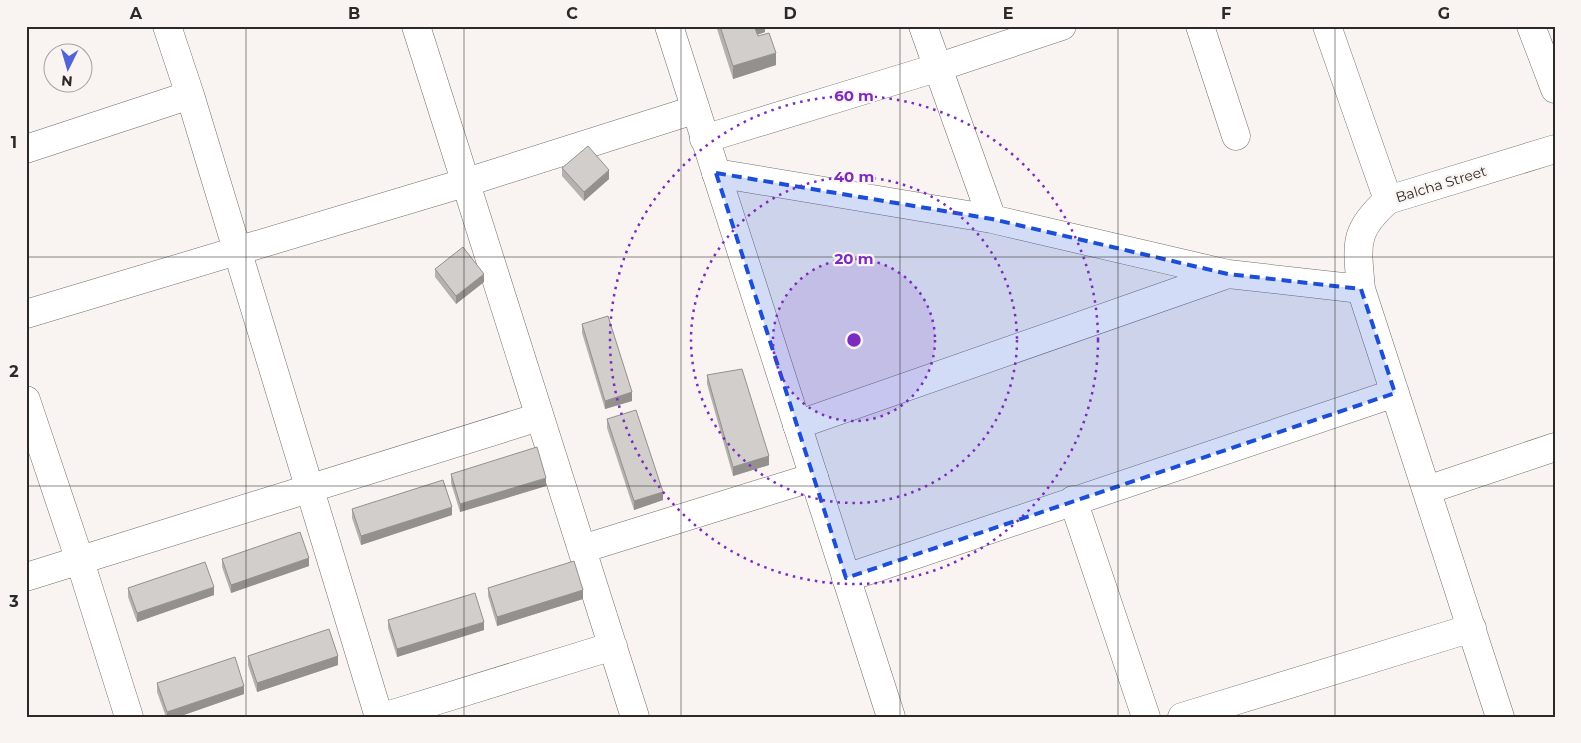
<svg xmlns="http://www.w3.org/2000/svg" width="1581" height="743" font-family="Montserrat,sans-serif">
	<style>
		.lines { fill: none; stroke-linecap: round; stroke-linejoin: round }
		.street-casing { stroke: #726e6b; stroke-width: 29 }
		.secondary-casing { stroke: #726e6b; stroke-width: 29 }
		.street { stroke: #fff; stroke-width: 28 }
		.secondary { stroke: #fff; stroke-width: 28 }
		.wall { fill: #b5b1af }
		.shaded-wall { fill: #93908e }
		.building { fill: #d2cecb; stroke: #93908e }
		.marked { fill: #1d4ed8; fill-opacity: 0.2; stroke: #1d4ed8; stroke-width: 4; stroke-dasharray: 10 6; stroke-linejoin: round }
		.grid { fill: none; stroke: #2b2a28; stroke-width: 1; stroke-opacity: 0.55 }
		.ring { fill: none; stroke: #7b2cbf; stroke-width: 2.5; stroke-dasharray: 2.5 5 }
		.labels { text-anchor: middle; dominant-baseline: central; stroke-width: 4.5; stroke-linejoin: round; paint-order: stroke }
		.street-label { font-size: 14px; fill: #2b2a28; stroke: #f9f4f1 }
		.centre { fill: #7b2cbf; stroke: #f9f4f1; stroke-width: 2.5 }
		.ring-label { font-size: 15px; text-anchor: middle; font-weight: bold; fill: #7b2cbf; stroke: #f9f4f1; stroke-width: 4.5; stroke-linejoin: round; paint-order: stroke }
		.neatline { fill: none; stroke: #2b2a28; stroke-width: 2 }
		.grid-label { font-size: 16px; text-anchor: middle; font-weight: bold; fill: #2b2a28 }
	</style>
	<rect width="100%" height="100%" fill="#f9f4f1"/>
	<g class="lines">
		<!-- street casing -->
		<g class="street-casing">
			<path id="street" d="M167 26 190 95 379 717
				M416 26 635 717
				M923 26 992 219
				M1200 26 1236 136
				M1327 26 1388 200 1555 149
				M1531 26 1555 89
				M704 139 936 68 1062 26
				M26 149 190 95
				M716 173 992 219 1228 274 1361 289
				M1388 200C1353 231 1357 244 1361 289L1500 717
				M26 314 464 183 694 110
				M26 400 80 561 129 717
				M797 425 1228 274
				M1427 490 1555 447
				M1073 500 1146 717
				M582 549 814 477
				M26 577 539 417
				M846 578 1395 393
				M383 717 613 646
				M1182 717 1472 628"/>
		</g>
		<!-- secondary casing -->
		<g class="secondary-casing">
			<path id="secondary" d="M669 26 891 717"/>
		</g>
		<!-- street -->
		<use href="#street" class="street"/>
		<!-- secondary -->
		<use href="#secondary" class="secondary"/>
	</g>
	<!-- wall -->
	<path class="wall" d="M716 26H765V32L757 35 776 65 733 79Z
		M562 168 609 179 584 201 562 176Z
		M435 269 484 282 456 304 435 277Z
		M582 324 632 401 605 409 582 333Z
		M707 375 769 465 733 476 707 384Z
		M607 419 663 500 634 510 607 428Z
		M451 474 546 486 460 512 451 483Z
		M352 509 452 515 361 545 352 518Z
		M222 559 309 566 231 593 222 567Z
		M128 588 214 595 137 622 128 597Z
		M488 588 583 599 497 626 488 596Z
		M388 620 484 630 397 657 388 628Z
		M248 656 338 665 257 692 248 665Z
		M157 683 244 694 178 717H166L157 692Z"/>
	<!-- shaded-wall -->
	<path class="shaded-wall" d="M754 26H765V32L754 36Z
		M776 53V65L733 79V66Z
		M609 170V179L584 201V192Z
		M484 274V282L456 304V296Z
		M632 392V401L605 409V401Z
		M769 456V465L733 476V467Z
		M546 478V486L460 512V504Z
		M663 492V500L634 510V501Z
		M452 507V515L361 545V536Z
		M309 558V566L231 593V585Z
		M214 587V595L137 622V613Z
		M583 590V599L497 626V617Z
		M484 622V630L397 657V649Z
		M338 656V665L257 692V683Z
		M244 686V694L178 717H167V712Z"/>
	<!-- building -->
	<path class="building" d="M720 26H754L758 36 769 33 776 53 733 66Z
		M588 146 609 170 584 192 562 168Z
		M463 247 484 274 456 296 435 269Z
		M608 316 632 392 605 401 582 324Z
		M742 369 769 456 733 467 707 375Z
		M636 410 663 492 634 501 607 419Z
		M537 447 546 478 460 504 451 474Z
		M443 480 452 507 361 536 352 509Z
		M300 532 309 558 231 585 222 559Z
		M574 561 583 590 497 617 488 588Z
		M205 562 214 587 137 613 128 588Z
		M475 593 484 622 397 649 388 620Z
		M329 629 338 656 257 683 248 656Z
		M235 657 244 686 167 712 157 683Z"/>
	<!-- marked area -->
	<path class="marked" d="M716 173 992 219 1228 274 1361 289 1395 393 846 578Z"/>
	<!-- grid -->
	<path class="grid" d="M246 26V717M464 26V717M681 26V717M900 26V717M1118 26V717M1335 26V717M26 257H1555M26 486H1555"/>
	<!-- distance rings -->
	<circle cx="854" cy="340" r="81" fill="#7b2cbf" fill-opacity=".12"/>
	<g class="ring">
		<circle cx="854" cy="340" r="81"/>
		<circle cx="854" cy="340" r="163"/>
		<circle cx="854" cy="340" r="244"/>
	</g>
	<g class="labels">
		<!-- street labels -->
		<g class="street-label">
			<text transform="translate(1441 184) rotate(-17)">Balcha Street</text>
		</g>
	</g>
	<circle cx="854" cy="340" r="8" class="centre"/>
	<g class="ring-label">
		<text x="854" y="101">60 m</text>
		<text x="854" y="182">40 m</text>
		<text x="854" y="264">20 m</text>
	</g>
	<!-- border -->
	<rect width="1581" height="743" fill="none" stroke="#f9f4f1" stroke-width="55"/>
	<!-- north arrow -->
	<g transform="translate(68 68) rotate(185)"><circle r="24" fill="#f9f4f1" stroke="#a7a3a1"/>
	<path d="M0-4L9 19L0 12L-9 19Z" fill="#5063d8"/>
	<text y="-8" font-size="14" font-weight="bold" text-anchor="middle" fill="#2b2a28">N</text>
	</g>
	<rect x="28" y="28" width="1526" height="688" class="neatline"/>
	<g class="grid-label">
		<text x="136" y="19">A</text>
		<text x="354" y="19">B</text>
		<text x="572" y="19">C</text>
		<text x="790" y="19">D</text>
		<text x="1008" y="19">E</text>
		<text x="1226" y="19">F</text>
		<text x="1444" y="19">G</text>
		<text x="14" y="148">1</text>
		<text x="14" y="377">2</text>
		<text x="14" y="607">3</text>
	</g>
</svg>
